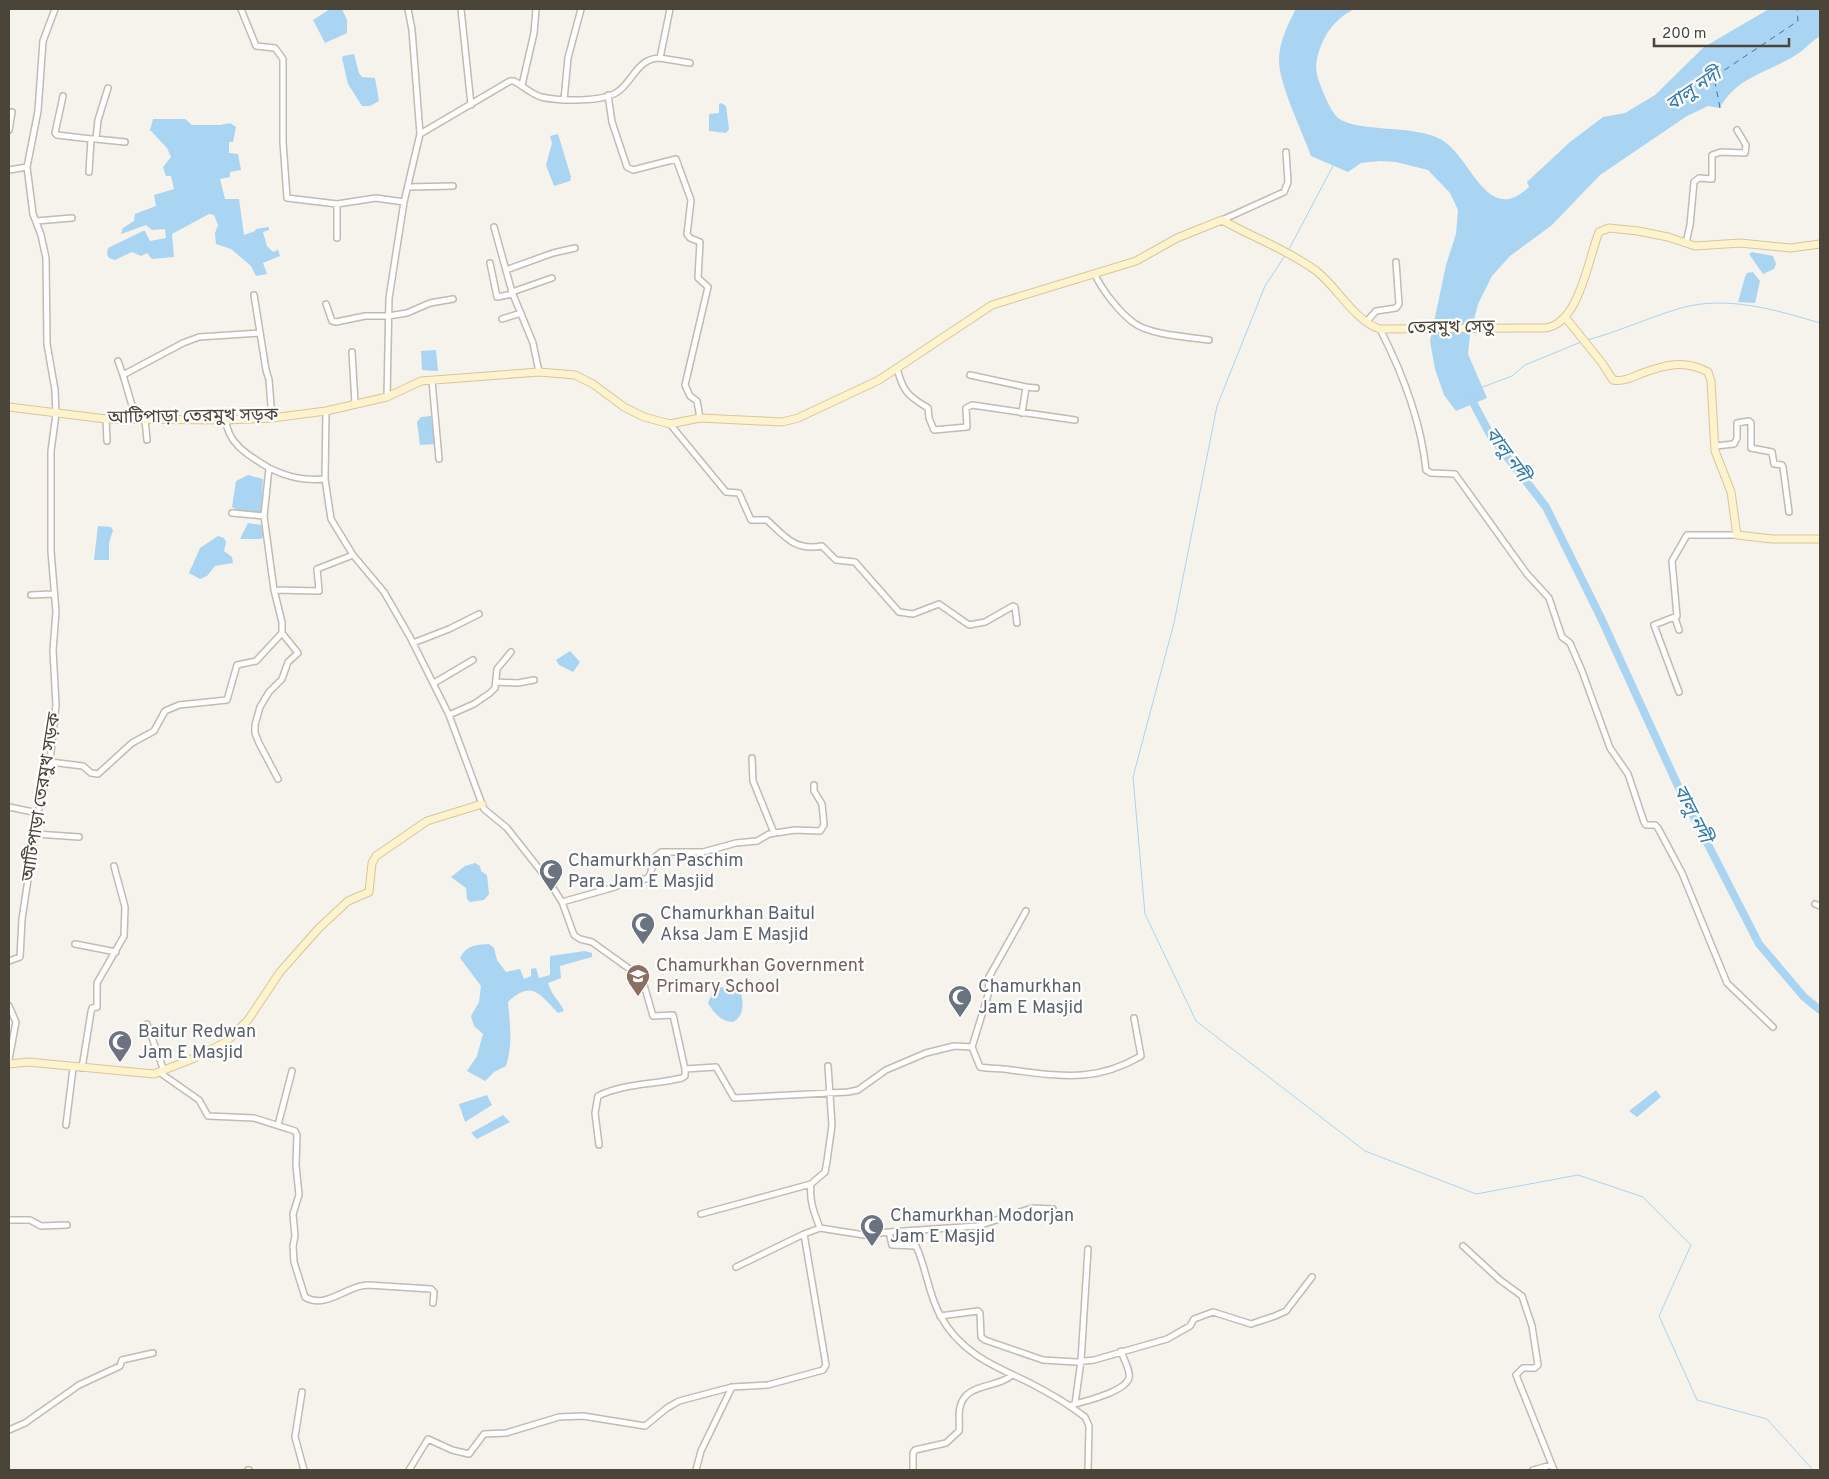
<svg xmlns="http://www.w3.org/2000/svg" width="1829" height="1479" font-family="Overpass,'Noto Sans Bengali',sans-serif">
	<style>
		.water { fill: #a9d4f2 }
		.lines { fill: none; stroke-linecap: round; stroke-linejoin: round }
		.stream { stroke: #a9d4f2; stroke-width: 1 }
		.river { stroke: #a9d4f2; stroke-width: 8 }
		.ferry { stroke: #2e7ab2; stroke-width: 1; stroke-dasharray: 6 5; stroke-linecap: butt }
		.street-casing { stroke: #c2bbae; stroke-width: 8 }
		.secondary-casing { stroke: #d6c79b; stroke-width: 9 }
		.street { stroke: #fff; stroke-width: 5 }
		.secondary { stroke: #fff3cd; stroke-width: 7 }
		.labels { text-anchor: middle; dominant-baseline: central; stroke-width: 4.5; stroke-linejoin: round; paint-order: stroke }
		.street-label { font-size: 18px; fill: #4b4439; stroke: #fff }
		.worship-label { font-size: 18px; fill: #5b616d; stroke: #fff; text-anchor: start }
		.education-label { font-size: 18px; fill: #785e54; stroke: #fff; text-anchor: start }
		.water-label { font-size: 19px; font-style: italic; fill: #2e7ab2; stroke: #fff }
	</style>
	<rect width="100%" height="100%" fill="#f6f3ec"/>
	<!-- water -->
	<path class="water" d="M330 9H342L347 20V33L325 43 313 20Z
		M1296 9H1354C1333 20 1322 37 1317 59 1314 71 1319 81 1323 92 1326 99 1332 113 1338 118 1357 133 1415 124 1442 140 1472 158 1487 227 1529 187L1527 182 1570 142 1603 117 1625 113 1655 95 1704 47 1769 9H1820V36C1812 41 1806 48 1799 53 1771 72 1736 76 1720 108L1708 106 1687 116 1600 175 1552 225 1510 256 1492 276 1478 304 1470 335 1468 354 1487 398 1456 411 1444 395 1435 369 1430 341 1446 265 1456 234 1458 210 1450 193 1428 170 1396 162 1379 161 1361 163 1348 172 1311 156C1302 130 1279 85 1279 60 1279 42 1288 24 1296 9Z
		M354 54 359 73 362 77 375 78 379 101 370 106H362L348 84 342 58 343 56Z
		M721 103 726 106 729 129 726 133 709 131V114L719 113V104Z
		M153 119H185L192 125H220L230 123 236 127 233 142H229V153L238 154 241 170 230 172V177L220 179 225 199H239L244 235 255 231 256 229 269 227V230L263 232 267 246 273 252 278 250 280 256 263 263 267 274 256 276 251 266 231 249 216 244 215 233 218 225 214 215 209 214 172 234 174 257 152 259 147 253 141 256 132 252 115 260 109 258 107 254 108 248 143 231H145L150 241 166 238 165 229 152 230 146 225 121 234 123 228 134 221 135 214 156 206 154 195 174 189 171 176H166L163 167 171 157 167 148 150 130Z
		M558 134 571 177 570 181 554 186 546 165 552 143 550 136Z
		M1752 252 1773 256 1776 264 1774 269 1763 274 1749 254Z
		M1753 272 1760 281 1755 303 1738 302 1745 277 1747 273Z
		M436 350 438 371 422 370 421 351Z
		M431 416 435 444 420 445 417 422 421 417Z
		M248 475 263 479 261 514 240 512 232 507 236 481Z
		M248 523 262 525 265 535 261 539H240Z
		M98 526 111 527 113 530 109 543V560H94Z
		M218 536 224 538 226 542 224 551 232 557 233 563 215 566 207 576 200 579 189 573 200 548Z
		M570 651 580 662 573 672 559 665 556 660Z
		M475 863 480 866 481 871 487 875 489 894 484 900 470 902 467 899 466 888 451 877 465 866Z
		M489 944 494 948 497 960 506 972 520 969 524 979 531 976V969L536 968 539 978 550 975V956L585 951 592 953V957L560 966 561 978 548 983C551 995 560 1001 564 1011L558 1013C540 995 532 979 508 1002 510 1024 513 1044 506 1066L494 1072 485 1081 467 1071 477 1056 483 1034 474 1026 471 1016 479 1002 481 986 460 958C467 945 475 945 489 944Z
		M721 987 741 992C743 1004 745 1015 733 1022 721 1022 713 1012 708 1003L714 988Z
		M1656 1090 1661 1097 1637 1117 1629 1111Z
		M487 1095 492 1105 465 1122 459 1104Z
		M503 1115 510 1122 477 1139 471 1133Z"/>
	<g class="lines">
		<!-- stream -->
		<path class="stream" d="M1288 251 1333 166
			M1286 254 1265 286 1217 406 1174 623 1133 777 1145 914 1196 1021 1365 1151 1476 1194 1578 1175 1643 1197 1691 1245 1659 1316 1697 1400 1767 1419 1813 1470
			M1587 340C1618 332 1650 317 1681 308 1727 295 1776 310 1820 323
			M1480 388 1512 376 1525 365 1581 342"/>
		<!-- river -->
		<path class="river" d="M1470 397 1491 436 1546 507 1601 618 1678 786 1759 944 1804 997 1820 1010"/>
		<!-- ferry -->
		<path class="ferry" d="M1720 108 1714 77 1798 21 1797 9"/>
		<!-- street casing -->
		<g class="street-casing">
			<path id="street" d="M241 9 256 46 275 48 283 59V142L287 198 337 204 376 198 404 202
				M461 9 471 105
				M660 58 690 63
				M522 85 534 33 536 9
				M608 95 612 122 627 167 633 170 676 159 691 200 687 234 690 238 700 242 698 278 708 287 685 385 690 396 697 401 700 418
				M63 96 55 133 57 135 91 139 89 172
				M564 100 568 58 581 9
				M9 130 12 112
				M420 134 510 81H514C523 86 531 94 541 97 559 101 605 103 620 90 634 78 639 58 660 58L670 9
				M91 139H96L98 120 108 88
				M96 139 125 142
				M9 170 27 167
				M408 187 453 186
				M1222 220 1284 192 1288 182 1286 152
				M36 221 72 218
				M494 227 512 292 533 343 539 372
				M337 238V204
				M1686 243 1690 225 1694 182 1699 178 1712 179V155L1721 152 1745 153 1746 145 1737 130
				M490 263 497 297 513 294
				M506 270 553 253 575 248
				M1095 275C1103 291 1119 312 1134 323 1150 335 1189 337 1209 340
				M512 292 552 278
				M254 295 266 370 269 380 272 418
				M326 304 332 321 336 322 365 316H388L407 313 430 303 453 299
				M502 319 521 313
				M1367 321 1376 311 1396 308 1399 304 1396 262
				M1380 329C1403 374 1421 420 1426 470L1431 473 1455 474 1527 574 1549 598 1562 637 1570 643 1582 671 1610 748 1628 774 1644 822 1646 825H1655L1658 828 1682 873 1727 983 1773 1027
				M352 352 355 403
				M118 361 123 375
				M897 368C903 392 908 396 928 408L929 418 934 430 967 427 966 408 972 405 1075 420
				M970 375 1026 387
				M432 381 439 459
				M387 397 389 298 404 202 420 134 412 30 408 9
				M326 411 325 479 331 519 353 555 384 592 410 637 449 715 482 804 484 809 507 828 548 880 562 902 574 935 580 939 592 942 642 978 653 1016 673 1015 685 1069 716 1067 734 1098 848 1092 858 1090 886 1070 926 1053 954 1046 972 1047 980 1067C990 1069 1001 1068 1011 1070 1061 1076 1095 1083 1141 1056L1134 1018
				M1022 413 1026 387 1036 388
				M106 419 107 441
				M136 419 123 375 183 343 199 337 259 333
				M145 420 147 440
				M670 424 726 492 739 493 751 520H767C785 537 795 551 822 546L836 560 855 562 899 612 913 614 939 604 969 625 985 622 1013 606 1015 607 1017 623
				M1715 446 1734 444 1737 438V423L1749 421 1751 423V448L1772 452 1774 464 1782 465 1783 467 1789 512
				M269 468C288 477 303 481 325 479
				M232 513 264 516
				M274 590 319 591 317 569 353 555
				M31 595 53 594
				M1675 618 1679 630
				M413 643 449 629 479 614
				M496 682 518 683 534 680
				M434 683 473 660
				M1679 692 1654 625 1677 616 1672 561 1687 535H1737
				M449 715 474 704 490 693 495 688 497 669 511 652
				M752 758 753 781 774 833
				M50 762 83 766 91 773 98 774 132 743 154 731 165 711 179 705 227 700 237 665 256 661 282 633V622L274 590 264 516 269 468C251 457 227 444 226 420
				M278 779 259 743 255 733V725L260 707 269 692 282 679 288 662 298 653 282 633
				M9 807 38 813
				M36 834 79 837
				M562 902 615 887 632 879H646L650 875 655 857 661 852H703L736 843 757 841 769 834 795 830 820 831 824 825 822 804 814 791V785
				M1815 904 1820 906
				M75 944 116 952
				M9 961 20 957 22 919 38 813 50 762 56 705 53 650 56 612 51 551V451L56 414 55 390 47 344 46 258 41 235 33 214 27 167 38 111 43 41 55 9
				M9 1006 16 1022 9 1059
				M147 1024 164 1071
				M972 1047 988 995 989 977 1026 911
				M82 1068 91 1012 92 1008 97 1007V983L124 936 125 907 114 866
				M159 1072 199 1100 208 1116 254 1118 295 1131 297 1135 296 1165 299 1195 293 1214 295 1236 293 1246 294 1262 305 1297C326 1310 347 1285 368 1285L431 1289 434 1292 433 1303
				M66 1125 73 1068
				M278 1125 292 1071
				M599 1145 595 1113 598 1096C624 1083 654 1085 682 1078L685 1076V1069
				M701 1214 811 1184
				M9 1220H30L41 1226 67 1225
				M820 1228 864 1235 889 1232 892 1245 916 1246C926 1267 928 1293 940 1315 959 1351 991 1365 1026 1381 1046 1391 1067 1403 1085 1417L1089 1426 1088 1470
				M889 1232 978 1226 1032 1208 1053 1209
				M1463 1246 1500 1280 1522 1296 1532 1326 1538 1365 1535 1368H1523L1516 1375 1554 1470
				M736 1267 804 1234
				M940 1316 978 1311 980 1313 981 1337 985 1340 1043 1360 1076 1362 1094 1360 1167 1339 1190 1326 1194 1319 1213 1312 1251 1324 1275 1316 1286 1311 1312 1277
				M302 1392 295 1437 304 1470
				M1075 1404 1081 1361 1088 1249
				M1072 1405C1085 1401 1125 1392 1129 1378 1131 1371 1123 1358 1121 1351
				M9 1430 25 1423 79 1385 120 1366 122 1360 153 1353
				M248 1470H249
				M409 1470 428 1439 452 1450 469 1454 484 1434 506 1433 559 1417 583 1416 645 1426 667 1408 679 1401 732 1387 768 1385 823 1370 826 1365 804 1234 820 1228C814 1213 809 1200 811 1184L825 1172 827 1161 832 1125 828 1066
				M696 1470 701 1451 732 1387
				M913 1470V1453L915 1450 946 1443 959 1431C960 1423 958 1415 960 1407 966 1382 997 1389 1012 1375
				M1533 1470 1551 1465"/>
		</g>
		<!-- secondary casing -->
		<g class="secondary-casing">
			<path id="secondary" d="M1565 317 1602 363 1613 380C1622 382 1631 378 1640 374 1664 365 1684 359 1708 372L1711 381 1715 451 1731 492 1737 535 1772 539H1820
				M9 407 106 419 226 420 272 418 326 411 387 397 421 381 539 372 575 375 593 384 624 407 644 417 670 424 700 418 782 422 798 418 879 380 992 305 1136 261 1177 238 1222 220C1252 237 1286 249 1315 270 1336 285 1354 321 1380 329L1544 328C1579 326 1588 259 1599 232L1609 228 1638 231 1668 237 1695 246 1740 243 1790 248 1820 244
				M9 1064 28 1062 154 1074 192 1059 226 1042 248 1020 280 972 319 928 348 901 369 892 372 863 376 856 427 821 482 804"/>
		</g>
		<!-- street -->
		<use href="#street" class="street"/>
		<!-- secondary -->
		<use href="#secondary" class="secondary"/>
	</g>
	<!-- icons -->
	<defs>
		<g id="mosque-pin" transform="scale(1.25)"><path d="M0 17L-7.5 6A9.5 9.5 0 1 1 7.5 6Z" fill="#6b7280" stroke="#fff"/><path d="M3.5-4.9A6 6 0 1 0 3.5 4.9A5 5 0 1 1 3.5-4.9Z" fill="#fff"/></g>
		<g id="school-pin" transform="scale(1.25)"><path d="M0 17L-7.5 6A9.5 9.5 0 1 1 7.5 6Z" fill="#8d6e63" stroke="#fff"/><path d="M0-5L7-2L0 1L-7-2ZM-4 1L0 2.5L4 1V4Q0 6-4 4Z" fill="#fff"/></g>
	</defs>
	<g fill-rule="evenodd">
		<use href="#mosque-pin" x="551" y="871"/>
		<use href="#mosque-pin" x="643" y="924"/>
		<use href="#school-pin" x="638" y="976"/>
		<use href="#mosque-pin" x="960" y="997"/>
		<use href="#mosque-pin" x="120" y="1042"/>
		<use href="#mosque-pin" x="872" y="1226"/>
	</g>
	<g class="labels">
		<!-- street labels -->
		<g class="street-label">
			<text transform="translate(1451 328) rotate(-1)">তেরমুখ সেতু</text>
			<text transform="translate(193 417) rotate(-1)">আটিপাড়া তেরমুখ সড়ক</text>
			<text transform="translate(42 797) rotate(-81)">আটিপাড়া তেরমুখ সড়ক</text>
		</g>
		<!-- worship labels -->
		<g class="worship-label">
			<text x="568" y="861">Chamurkhan Paschim<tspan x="568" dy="21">Para Jam E Masjid</tspan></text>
			<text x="660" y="914">Chamurkhan Baitul<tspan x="660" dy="21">Aksa Jam E Masjid</tspan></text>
			<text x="978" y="987">Chamurkhan<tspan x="978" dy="21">Jam E Masjid</tspan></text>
			<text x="138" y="1032">Baitur Redwan<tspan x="138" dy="21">Jam E Masjid</tspan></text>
			<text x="890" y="1216">Chamurkhan Modorjan<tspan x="890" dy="21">Jam E Masjid</tspan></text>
		</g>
		<!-- education labels -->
		<g class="education-label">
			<text x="656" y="966">Chamurkhan Government<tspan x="656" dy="21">Primary School</tspan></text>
		</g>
		<!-- water labels -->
		<g class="water-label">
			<text transform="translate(1694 90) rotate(-34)">বালু নদী</text>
			<text transform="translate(1507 455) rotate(54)">বালু নদী</text>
			<text transform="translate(1692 814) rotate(63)">বালু নদী</text>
		</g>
	</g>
	<!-- border -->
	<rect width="1829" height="1479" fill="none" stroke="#4b4439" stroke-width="20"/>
	<!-- scale -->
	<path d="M1654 38v8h135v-8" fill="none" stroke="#4b4439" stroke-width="2.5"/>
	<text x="1662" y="38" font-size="15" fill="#4b4439" stroke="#ffffff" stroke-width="4" paint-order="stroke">200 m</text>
</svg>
